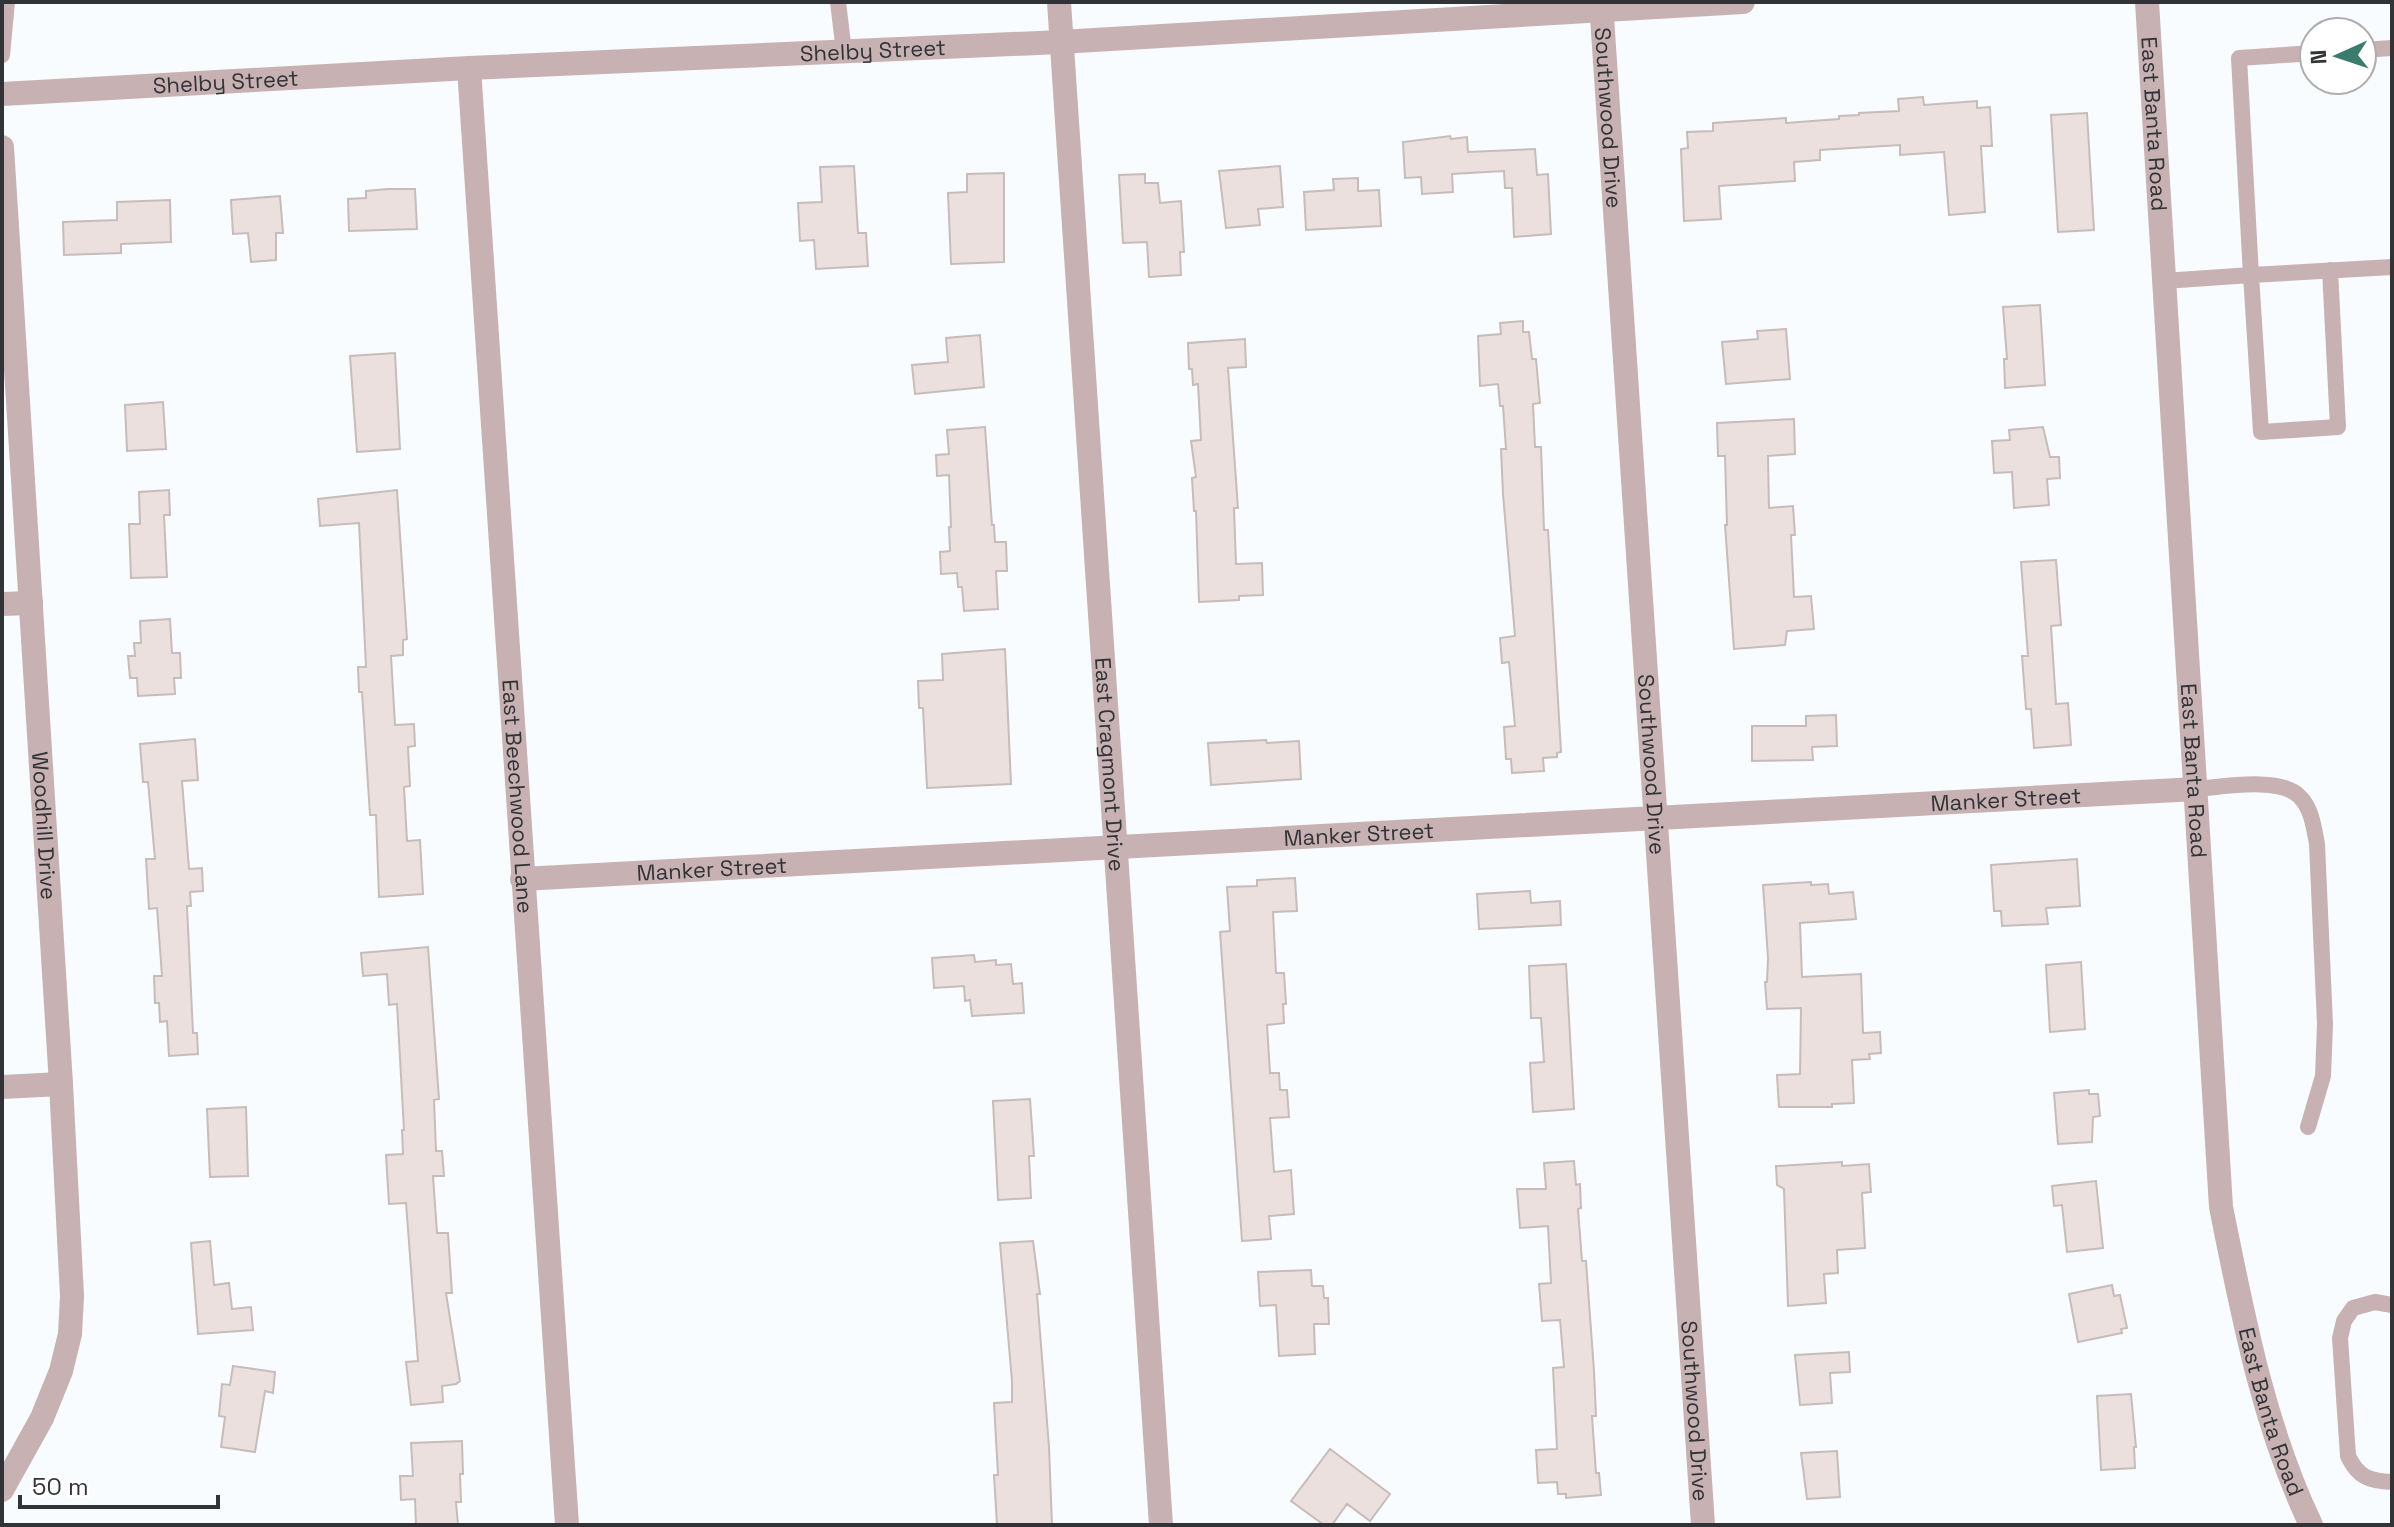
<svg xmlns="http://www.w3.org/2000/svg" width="2394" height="1527" font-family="'Space Grotesk',sans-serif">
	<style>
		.building { fill: #ebe0de; stroke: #c6bcba; stroke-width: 2 }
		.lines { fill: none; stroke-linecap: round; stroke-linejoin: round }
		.service { stroke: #c7b1b3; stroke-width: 16 }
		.minor { stroke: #c7b1b3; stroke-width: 24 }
		.tertiary { stroke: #c7b1b3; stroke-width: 24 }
		.labels { text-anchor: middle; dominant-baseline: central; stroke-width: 7; stroke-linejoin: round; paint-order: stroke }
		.street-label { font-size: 22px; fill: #313336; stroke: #fff }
	</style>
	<rect width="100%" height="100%" fill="#f9fcff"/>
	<!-- building -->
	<path class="building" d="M1923 97 1924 105 1977 101V108L1990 107 1992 146H1981L1985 212 1949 215 1944 152 1900 155V145L1820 150V160L1794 162 1795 181 1719 186 1721 219 1684 221 1681 149 1688 148 1687 132 1713 131V123L1786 118V123L1839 119V116L1859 115V113L1899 111 1898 99Z
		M2087 113 2094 230 2058 232 2051 115Z
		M1450 136 1451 139 1467 137 1468 152 1535 149 1537 175 1548 174 1551 234 1514 237 1512 188H1505L1504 171 1452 174 1453 192 1422 194 1421 177 1405 178 1403 142Z
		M854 166 858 233H866L868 266 816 269 814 240 800 241 798 203 822 202 820 167Z
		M1280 166 1283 207 1258 209 1260 225 1226 228 1219 171Z
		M1004 173V262L951 264 948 193 967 192V174Z
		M1145 174V183H1158L1160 203 1181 201 1184 252H1180L1181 275 1149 277 1147 242 1123 243 1119 175Z
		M1358 178V191L1379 190 1381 226 1306 230 1304 192 1334 190 1333 179Z
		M388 189H415L417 229 349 231 348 199 366 198V191Z
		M280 196 283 233H276V260L251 262 248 233 233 234 231 200Z
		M170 200 171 242 121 244V253L64 255 63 222 117 220V202Z
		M2040 305 2045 385 2005 388 2004 359H2007L2003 307Z
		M1523 321V332H1529L1532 359H1536L1540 403 1533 404 1535 447H1541L1544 530H1548L1561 752 1557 753V757L1543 758 1544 771 1512 773 1511 759H1506L1504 727 1515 726 1509 662 1502 663 1500 638 1515 636 1503 494 1501 449H1506L1503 406H1500L1498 384 1480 386 1478 336 1501 334 1500 323Z
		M1786 329 1790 379 1726 384 1722 342 1758 339 1757 331Z
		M980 335 984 387 915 394 912 365 948 362 946 338Z
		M1245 339 1246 367 1228 368 1238 508H1234L1236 564 1262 563 1263 595 1239 596V600L1199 602 1196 511H1194L1192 478 1196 477 1191 441 1201 440 1198 384 1193 385 1192 369H1189L1188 343Z
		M395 353 400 449 357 452 350 356Z
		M163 402 166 449 127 451 125 405Z
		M1794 419 1795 454 1768 456 1769 508 1793 506 1795 535H1791L1794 597 1811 596 1814 629 1787 631 1785 645 1734 649 1725 525H1727L1725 456H1718L1717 423Z
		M985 427 992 525H994L995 542H1006L1007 571H996L998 609 964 611 962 587H958L957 573 941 574 940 552 950 551 949 527H951L949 475 937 476 936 455 949 454 947 430Z
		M2043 427 2050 457H2059L2060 478 2047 479 2049 505 2014 508 2012 472 1994 473 1992 441 2010 440 2009 430Z
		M169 490 170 515H164L167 577 131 578 129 524H140L139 492Z
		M397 490 407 639 403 640V655L391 656 395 725 414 724 415 746 408 747 410 786 404 787 407 841 420 840 423 894 379 897 376 815H370L362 692H359L358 667H366L359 523 320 526 318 499Z
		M2056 560 2061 625 2051 626 2056 704 2068 703 2071 745 2034 748 2031 709H2026L2022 656H2028L2021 562Z
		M170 619 172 653H180L181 678H174L175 694 138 696 137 678H130L128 656H135L134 643H141L140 621Z
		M1005 649 1011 784 927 788 923 708H919L918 681 943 680 942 654Z
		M1836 715 1837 746 1812 747 1813 760 1752 761V726H1806V716Z
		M195 739 198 780 182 781 189 869 202 868 203 891 190 892 191 906H187L193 1033H197L198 1054 169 1056 167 1021 160 1022 159 1003H155L154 976H162L157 908 149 909 146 859H155L148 782H143L140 744Z
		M1266 740 1267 743 1299 741 1301 779 1211 785 1208 743Z
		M2077 859 2080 906 2046 908 2048 924 2002 926 2001 911H1994L1991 865Z
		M1295 878 1297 911 1273 912 1276 973H1284L1286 1004H1283L1284 1023 1267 1025 1270 1073H1279L1280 1090H1287L1289 1117 1270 1118 1274 1172 1291 1170 1294 1214 1269 1216 1271 1239 1242 1241 1220 932 1230 931 1227 887 1257 886V880Z
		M1811 882V885L1828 884 1829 894 1853 892 1856 919 1800 923 1802 977 1861 974 1863 1033 1880 1032 1881 1053 1869 1054 1870 1059 1852 1060 1854 1103 1832 1104V1107H1779L1777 1075 1800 1074 1801 1008 1767 1009 1765 982H1767L1768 958 1763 885Z
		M1530 891 1531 903 1560 901 1561 925 1479 929 1477 894Z
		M428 947 439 1099 434 1100 436 1151H442L444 1176H433L437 1233H448L452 1293H446L460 1381 456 1384 442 1386 443 1402 411 1405 406 1362 418 1361 406 1203 389 1204 386 1155 403 1154 402 1130H404L397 1004 389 1005 387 974 363 976 361 953Z
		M974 955 975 962 996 960V965L1011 964 1013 984 1022 983 1024 1013 972 1016 970 1000 965 1001 964 986 934 988 932 958Z
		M2081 962 2085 1029 2050 1032 2046 965Z
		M1566 964 1574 1109 1533 1112 1530 1063 1544 1062 1541 1018H1531L1529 966Z
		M2089 1090V1094H2098L2100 1116 2093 1117 2092 1142 2058 1144 2054 1093Z
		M1030 1099 1034 1156H1029L1031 1198 998 1200 993 1101Z
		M246 1107 248 1176 210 1177 207 1109Z
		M1574 1161 1576 1185 1580 1184 1581 1208 1578 1209 1582 1261H1586L1594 1371 1596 1416H1592L1596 1473H1599L1601 1495 1566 1498V1494H1558L1557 1482 1538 1483 1536 1450 1557 1449 1553 1368 1564 1367 1560 1320 1542 1321 1539 1284 1551 1283 1548 1226 1520 1228 1517 1189H1546L1544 1163Z
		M1842 1162V1166L1869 1164 1871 1192 1862 1193 1865 1248 1837 1250 1838 1273 1824 1274 1826 1303 1788 1306 1784 1189 1777 1185 1776 1166Z
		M2096 1181 2103 1248 2067 1252 2062 1205 2054 1206 2052 1186Z
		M210 1241 214 1285 229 1283 232 1309 251 1307 253 1330 198 1334 191 1243Z
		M1033 1241 1040 1294H1037L1049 1447 1052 1525H997L994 1475H998L994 1403 1012 1402V1381L1000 1243Z
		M1311 1270 1312 1286H1323L1324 1298H1328L1329 1324H1314L1315 1354 1279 1356 1276 1305 1260 1306 1258 1272Z
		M2112 1285 2114 1296 2120 1295 2127 1328 2121 1329 2122 1333 2078 1342 2069 1294Z
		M1849 1352 1850 1372 1830 1373 1832 1403 1800 1405 1795 1355Z
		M233 1366 275 1372 273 1393 265 1391 255 1452 221 1447 225 1417 219 1416 222 1384 230 1385Z
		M2131 1394 2136 1447H2134L2135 1468 2101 1470 2097 1396Z
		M462 1441 463 1474H460L461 1502H456L458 1525H416L415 1499 401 1500 400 1476H413L411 1443Z
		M1330 1449 1390 1494 1370 1521 1347 1504 1332 1525H1324L1291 1501Z
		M1837 1451 1840 1497 1807 1499 1801 1453Z"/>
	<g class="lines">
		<!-- service -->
		<path class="service" d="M838 2 844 52
			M2362 50 2392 48
			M2314 53 2239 58 2251 275 2392 267
			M2 55 7 2
			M2164 281 2251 275 2261 432 2338 427 2330 270
			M2196 789C2222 787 2281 776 2300 797 2312 809 2314 829 2317 844L2325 1024 2323 1076 2308 1127
			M2392 1305 2375 1302 2353 1308 2344 1321 2340 1338 2348 1456C2358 1477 2369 1481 2392 1482"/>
		<!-- minor -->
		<g class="minor">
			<path id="s1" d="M1059 2 1161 1525"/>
			<path id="s2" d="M1601 2 1703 1525"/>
			<path id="s3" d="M469 68 567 1525"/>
			<path id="s4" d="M2 147 61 1084 72 1296 70 1334 61 1371 42 1418 2 1490"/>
			<path d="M2 604 31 603"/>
			<path id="s5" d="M522 879 2196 789"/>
			<path d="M2 1087 61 1084"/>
		</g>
		<!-- tertiary -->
		<g class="tertiary">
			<path id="s6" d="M2147 2 2221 1207C2243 1316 2263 1424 2311 1525"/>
			<path id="s7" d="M2 94 469 68 1060 42 1743 2"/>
		</g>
	</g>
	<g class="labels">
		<!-- street labels -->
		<g class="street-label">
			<text stroke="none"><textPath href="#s7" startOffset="872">Shelby Street</textPath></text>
			<text stroke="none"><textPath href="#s7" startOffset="224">Shelby Street</textPath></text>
			<text stroke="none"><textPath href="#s2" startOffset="116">Southwood Drive</textPath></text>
			<text stroke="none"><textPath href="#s6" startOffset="122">East Banta Road</textPath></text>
			<text stroke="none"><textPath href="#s1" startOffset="764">East Cragmont Drive</textPath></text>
			<text stroke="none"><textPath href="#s2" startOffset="764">Southwood Drive</textPath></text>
			<text stroke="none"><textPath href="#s6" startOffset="770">East Banta Road</textPath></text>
			<text stroke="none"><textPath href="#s3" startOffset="730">East Beechwood Lane</textPath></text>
			<text stroke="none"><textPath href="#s5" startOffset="1486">Manker Street</textPath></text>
			<text stroke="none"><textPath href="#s4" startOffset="680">Woodhill Drive</textPath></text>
			<text stroke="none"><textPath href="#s5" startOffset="838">Manker Street</textPath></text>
			<text stroke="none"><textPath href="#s5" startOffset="190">Manker Street</textPath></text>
			<text stroke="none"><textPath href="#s2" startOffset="1412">Southwood Drive</textPath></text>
			<text stroke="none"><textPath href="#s6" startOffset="1418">East Banta Road</textPath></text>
		</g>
	</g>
	<!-- border -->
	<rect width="2394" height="1527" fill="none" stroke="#313336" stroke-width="8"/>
	<!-- north arrow -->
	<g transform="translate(2338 56) rotate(267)"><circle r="38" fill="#ffffff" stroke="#adadaf" stroke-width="2"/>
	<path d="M0-6L14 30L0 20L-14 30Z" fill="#3a7b6b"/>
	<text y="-12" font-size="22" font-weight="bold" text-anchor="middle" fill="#313336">N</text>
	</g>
	<!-- scale -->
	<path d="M20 1495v12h198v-12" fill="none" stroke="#313336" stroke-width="4"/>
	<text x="32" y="1495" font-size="24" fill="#313336" stroke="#ffffff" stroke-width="6" paint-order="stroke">50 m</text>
</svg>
